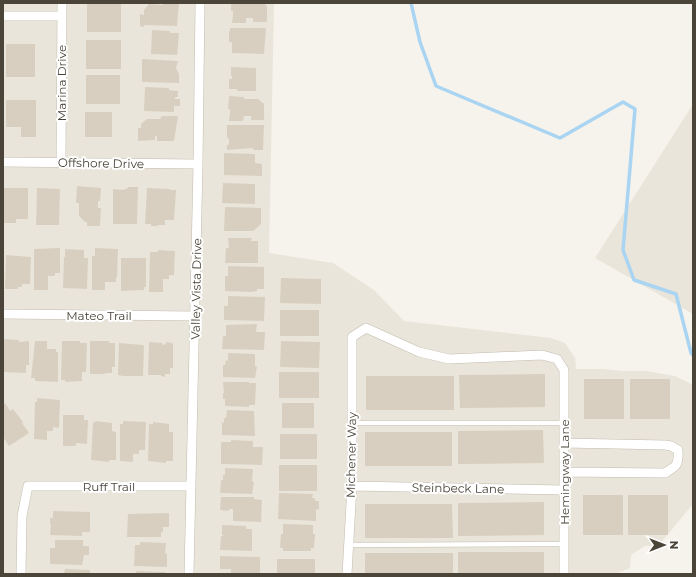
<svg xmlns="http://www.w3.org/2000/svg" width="696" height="577" font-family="Montserrat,sans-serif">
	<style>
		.residential { fill: #eae5da }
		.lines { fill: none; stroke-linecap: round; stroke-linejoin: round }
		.stream { stroke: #a9d4f2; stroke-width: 3.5 }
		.building { fill: #d8cfc1 }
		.lane-casing { stroke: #c2bbae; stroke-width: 5.5 }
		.street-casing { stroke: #c2bbae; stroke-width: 10 }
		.lane { stroke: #fff; stroke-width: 4.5 }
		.street { stroke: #fff; stroke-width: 9 }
		.labels { text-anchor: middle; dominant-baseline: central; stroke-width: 4; stroke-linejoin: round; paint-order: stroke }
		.street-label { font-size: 12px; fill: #4b4439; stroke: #fff }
	</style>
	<rect width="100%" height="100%" fill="#f6f3ec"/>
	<!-- residential -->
	<path class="residential" d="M3 3H274L269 253 333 263 374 290 404 321 551 338 565 343 575 358 576 369H603L622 371H646L675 376 693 385V504L659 545 645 546 631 555 630 568 615 574H3Z
		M693 104V314L595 258Z"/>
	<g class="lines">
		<!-- stream -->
		<path class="stream" d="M411 3 420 42 436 86 560 138 623 102 635 109 623 250 634 280 676 294 691 353 693 355"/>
	</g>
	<!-- building -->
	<path class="building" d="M87 3H121V32H87Z
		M163 3H179L177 26 144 25V27L140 26V14L144 15V10L149 4 163 5Z
		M231 3H263L267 6V22H253V18H246V23H232L233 15V11H231Z
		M230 28H266L264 54 232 53V42H229V31H230Z
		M152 30 170 31V33H179L177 55 151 54Z
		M86 40H121V69H86Z
		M6 44H35V77H6Z
		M142 59 178 61 176 68 179 74V83L142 82Z
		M231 67 256 68V91H237V89H229V79H232V76H231Z
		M86 75H120V104H86Z
		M145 87 169 88V90L178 91V97H175V99H180V106H174V112L144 111Z
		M229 96 244 97V99H258L264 104V120H251V116H244L243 121H229L230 113V109H228Z
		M6 100H36V137H21V127H6Z
		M85 112H112V137H85Z
		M162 116H178L174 141H157V136H155V140L138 141V128H141V124L147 119H160Z
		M227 125H264L263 150H253V148L227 150V145H229V139L227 138Z
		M224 153 255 154V163L262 164V176L224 175Z
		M223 183 255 184V204L222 203Z
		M77 186 101 188 100 201H98V208H101L100 226H87V222H85L79 216V203H76Z
		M128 187H138L137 224H113V189L123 190 128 188Z
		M3 188H28V219H16V223H3Z
		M37 188 60 189 59 225H36Z
		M147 188 170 189V190H176L174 220H165V225H158V226H151V224H145Z
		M225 207 261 208V224L253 231H224Z
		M228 238H252L251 241H258V263H225L226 248H229Z
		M60 248V273H55V276H48V290H34V249Z
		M95 248 118 249 117 278H116V282H105V290H92V256H95Z
		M65 249 84 250V258H88L87 289 63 288 64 257H65Z
		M158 250 175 251 174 275H169V279H163V292H149L150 252H158Z
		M6 255 31 257 30 284H22V287H18V289H5Z
		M121 258H146V287H144V290L121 291Z
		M228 266 264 267V289H257V291L250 292 225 291V276H228Z
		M281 278 321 279V304L280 303Z
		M228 296 265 297 264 321 224 320V306H228Z
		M280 310H319V336H280Z
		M257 324 256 332H265L264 350 222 349 223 336H226V325Z
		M4 339 19 340V342L29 341V365H26V373L4 372Z
		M35 341H47V349H56V352H58V382L35 381V378H31Z
		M62 341H80V343H87L86 372H82V381L65 382V380H61Z
		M90 341H109V343H115V367H112V373H105V374H90Z
		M281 341 320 342 319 368 280 367Z
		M149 342 162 343V345L166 344V342L172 343 173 344V368H170V374H165V377L161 376V375H148Z
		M119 343 143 345 144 346 143 376H123L118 375Z
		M228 353 255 354V366L257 367 255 378 223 377V365H225L226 360 228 361Z
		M279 372H319V398H279Z
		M545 374V407L460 408 459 375Z
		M366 376H454V410H366Z
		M584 379H624V419H584Z
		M630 379H670V419H630Z
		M223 382H249V383H256L255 405H249V407L225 406V399H223V393H224Z
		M37 398 60 400 59 428 53 427V431H47V440L34 439 35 402H37Z
		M5 403 10 411 13 409 23 422 22 423 29 433 9 446 3 437V404Z
		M282 403H314V428H282Z
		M227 410 254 411 255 436 222 435V422L224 423V418H226Z
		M63 415H84V420H88L87 444 76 443V446H63Z
		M95 421 112 423V431L116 432V460H109V462L91 460 93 422 95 423Z
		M123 421 146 422 145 450H139V454H133V462L120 461V424H123Z
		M153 422 169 424V432H173V461H166V463L148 461 149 424H153Z
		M543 430 544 463 458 464V431Z
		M365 432H452V466H365Z
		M280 434H317V459H280Z
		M231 440 253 441V447H263L262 465 221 464V442H231Z
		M279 465H317V491H279Z
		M225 468 253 469 252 481 254 482 252 494 220 493 221 480H223V475H225Z
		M279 493 313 494 312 498H315V501H319V510L316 509V521L278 519Z
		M583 495H623V535H583Z
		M628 495H668V535H628Z
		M221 497H254V499L262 500 261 522 233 521V509H229V511L220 510Z
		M544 502V535L458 536V503Z
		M365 504H452L453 538H365Z
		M53 511 90 512V532H82V536L50 535 51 524H50V518H53Z
		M169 513V527H163V532H161V537H127L128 514Z
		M283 524 313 525V534H315L314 548H311V551H283V548H280L281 534H283Z
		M222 525 246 526V529H252V551L220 550 221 536H224L222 535Z
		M55 540H83V546H89V555H84L82 565 50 564V548H55Z
		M140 542 166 543 165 553 167 554V567L134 566 135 545H140Z
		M458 552H544V574H458Z
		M365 553H453V574H365Z
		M220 556 260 557V574H231V569H220Z
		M277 559H315V574H277Z
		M65 569 90 570V574H64Z
		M136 571 165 572V574H136Z"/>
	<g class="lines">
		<!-- lane casing -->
		<g class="lane-casing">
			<path id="lane" d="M352 423H564
				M348 545 564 544"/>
		</g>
		<!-- street casing -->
		<g class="street-casing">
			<path id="street" d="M3 16H62
				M3 162 198 164
				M61 163 62 3
				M3 314 195 316
				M564 443 665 445 671 446 678 450C679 464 677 466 665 473L564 472
				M352 486 564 490
				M21 574 22 516 28 486H191
				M189 574 198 164 200 3
				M347 574 352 486V337L366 328 419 352 449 359 542 355 557 359 564 370V574"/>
		</g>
		<!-- lane -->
		<use href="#lane" class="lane"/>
		<!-- street -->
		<use href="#street" class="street"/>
	</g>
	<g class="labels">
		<!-- street labels -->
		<g class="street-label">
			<text transform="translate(61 83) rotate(-90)">Marina Drive</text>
			<text transform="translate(101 163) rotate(1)">Offshore Drive</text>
			<text transform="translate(196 289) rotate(-89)">Valley Vista Drive</text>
			<text x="99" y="315">Mateo Trail</text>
			<text transform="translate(351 455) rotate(-89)">Michener Way</text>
			<text transform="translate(564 472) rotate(-90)">Hemingway Lane</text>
			<text x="109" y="486">Ruff Trail</text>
			<text transform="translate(458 488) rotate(1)">Steinbeck Lane</text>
		</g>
	</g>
	<!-- border -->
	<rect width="696" height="577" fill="none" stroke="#4b4439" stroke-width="8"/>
	<!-- north arrow -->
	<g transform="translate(664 545) rotate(90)" stroke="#ffffff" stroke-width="3" paint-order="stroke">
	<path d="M0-3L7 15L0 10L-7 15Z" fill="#4b4439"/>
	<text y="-6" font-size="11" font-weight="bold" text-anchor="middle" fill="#4b4439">N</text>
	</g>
</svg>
